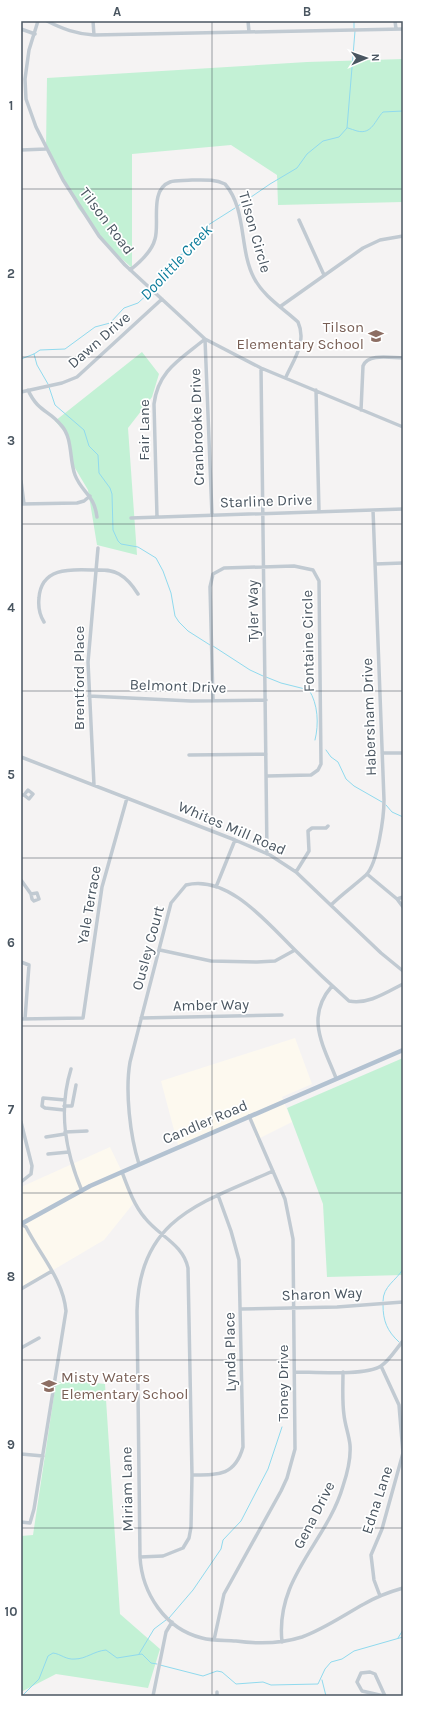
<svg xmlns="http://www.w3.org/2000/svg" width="424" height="1717" font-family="Karla,sans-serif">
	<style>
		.commercial { fill: #fdf9ef }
		.green { fill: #c3f1d5 }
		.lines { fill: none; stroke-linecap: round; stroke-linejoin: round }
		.stream { stroke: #90daee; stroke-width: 1 }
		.minor { stroke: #c1cad2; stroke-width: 3.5 }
		.major { stroke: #b3c2d1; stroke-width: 4.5 }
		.grid { fill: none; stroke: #4a5661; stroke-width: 1; stroke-opacity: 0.55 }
		.labels { text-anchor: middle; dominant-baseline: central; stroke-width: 3.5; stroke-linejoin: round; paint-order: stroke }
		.street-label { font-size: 15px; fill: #4a5661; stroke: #fff }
		.education-label { font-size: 15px; fill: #785e54; stroke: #fff; text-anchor: end }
		.water-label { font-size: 16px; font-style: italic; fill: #0c7c9b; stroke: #fff }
		.neatline { fill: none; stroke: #4a5661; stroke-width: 1.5 }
		.grid-label { font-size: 13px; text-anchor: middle; font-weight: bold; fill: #4a5661 }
	</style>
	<rect width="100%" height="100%" fill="#f5f3f3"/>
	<!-- commercial -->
	<path class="commercial" d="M295 1038 312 1084 282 1097 292 1122 256 1140 251 1117 179 1149 161 1081Z
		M110 1147 121 1170 133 1204 104 1240 21 1289V1187Z"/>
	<!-- green -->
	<path class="green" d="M403 59V202L278 205 277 175 231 145 132 154V268L110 248 78 208 46 149 47 78 307 62Z
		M142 352 159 374 152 397 128 428 137 555 97 545 88 490 72 463 69 437 55 421Z
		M403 1058V1275L327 1277 323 1204 287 1108Z
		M77 1381 105 1384 120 1614 160 1649 148 1688 56 1674 21 1692V1536L33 1535 56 1382Z"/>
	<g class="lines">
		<!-- stream -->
		<path class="stream" d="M354 21V28
			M347 128 355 31
			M348 128C351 129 354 130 357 131 372 135 375 120 383 112L403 111
			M238 206 270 184 297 168 307 154 323 141 339 137 347 128
			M154 289 160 282 172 262 178 256 191 250 205 227 235 208
			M34 354 37 365 48 384
			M21 359 34 354 40 350 65 349 95 327 110 323 124 308 138 303 151 291
			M49 387 55 405 84 430 89 446 98 455 99 473 110 488 112 494 113 530 118 541 121 544 138 547 156 558 163 571 171 593 175 616 179 622 188 631 210 645
			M213 646 250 670 263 676
			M266 677 281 683 309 690C318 704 319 724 315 740
			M326 750 331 757 338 762 346 779 354 786 382 802
			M386 805 392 812 403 817
			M383 1301C383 1286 396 1281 403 1269
			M383 1305C383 1321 387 1331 399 1342
			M169 1618 193 1590 221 1549 223 1540 241 1521 268 1469 282 1427
			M398 1638 403 1630
			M139 1654 154 1629 166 1620
			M160 1665 203 1676 217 1671 222 1672 236 1684 263 1682 271 1685 318 1684 325 1669 331 1662 342 1659 354 1651 403 1637
			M322 1680 326 1696
			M22 1696 39 1679 48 1656 53 1653C61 1654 66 1660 75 1659 86 1659 94 1651 106 1650L117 1658 142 1654 151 1663 157 1664"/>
		<!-- minor -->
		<path class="minor" d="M38 21 29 50 25 79 26 99 36 127 63 180 99 236 125 265 205 339 261 368 403 427
			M47 21C63 29 76 34 94 35L403 29
			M93 21 94 35
			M248 21 249 32
			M395 21 396 29
			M21 29 35 34
			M21 150 46 149
			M299 220 324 275
			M130 270C139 263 152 251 155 239 160 223 149 190 170 182 176 180 185 181 192 180 204 180 214 179 225 184 247 209 239 250 254 278 264 297 283 308 298 322 307 342 294 359 286 377
			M281 306 363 248 380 240 403 236
			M205 339 212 515
			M261 368 267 854
			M28 390C38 412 49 410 61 425 73 438 69 459 75 475 82 493 94 494 97 517
			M316 390 319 512
			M21 392 62 383 77 377 162 299
			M361 410 363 366C368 353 391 358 403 358
			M21 481 24 504
			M21 504 77 503 84 501 90 496
			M157 517 154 404C158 370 181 359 205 339
			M131 518 403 509
			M375 564 403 563
			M44 622C39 614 38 607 39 598 41 568 69 569 92 570 101 570 111 569 119 574 128 579 133 586 138 594
			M89 696 191 701 266 700
			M213 700 210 587 213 574 224 568 294 566 313 570 319 581 321 764 318 770 311 775 267 776
			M382 753H403
			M189 755 266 754
			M21 757 235 840 270 855 296 872 381 953 403 971
			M94 785 88 662 98 548
			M21 795H24L29 799 33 794 28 790 24 795
			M296 872 309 851 308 831 312 828H326L328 826
			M367 874 397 899
			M21 880 31 894 32 899 34 901 39 899 37 893 31 894
			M216 887 235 840
			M403 897 397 899 403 907
			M331 905C342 894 355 885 366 875 378 863 384 816 384 800L373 510
			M160 950 211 961 257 962 275 961 295 950
			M21 962 29 965 25 1019
			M332 986C305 1017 323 1045 336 1078
			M141 1018 282 1015
			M21 1019 83 1018 102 887 127 798
			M71 1069C58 1111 65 1151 82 1191
			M64 1106H72L76 1085
			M64 1110 45 1108 42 1106 43 1098 65 1100
			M21 1122 32 1166 31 1174 21 1182
			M65 1132 87 1131
			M46 1137 65 1134
			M48 1154 69 1152
			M139 1164C130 1136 125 1091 130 1062L171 903 186 885C229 874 269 925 296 951 313 968 331 985 349 1001 368 1005 387 992 403 984
			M273 1171C201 1203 139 1218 137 1311L140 1557C142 1593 165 1629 202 1638 213 1641 225 1640 236 1641 258 1644 280 1644 302 1637 324 1629 344 1615 364 1604 376 1597 389 1592 403 1588
			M122 1172C128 1188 134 1205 145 1218 159 1236 183 1244 188 1268L192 1475 191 1527 189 1538 183 1548 163 1556 140 1557
			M21 1224 26 1227C40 1255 63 1279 66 1311L34 1509 30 1523 21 1522
			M21 1289 52 1271
			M241 1309 337 1307 403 1302
			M21 1348 39 1338
			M295 1372C314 1372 366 1376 381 1366 389 1361 396 1349 403 1341
			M21 1454 43 1456
			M192 1475C218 1475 235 1476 243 1447L239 1260 231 1231 218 1195
			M380 1596 374 1580 371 1555 382 1529 403 1453 399 1405 381 1366
			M214 1640 224 1594 281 1491 287 1478 295 1449 293 1239 285 1199 249 1116
			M282 1642C275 1577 327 1542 343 1486 347 1474 351 1458 350 1445 349 1435 345 1425 344 1415 342 1401 343 1386 343 1372
			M217 1692V1696
			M153 1696 166 1632 172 1622
			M384 1696 362 1691 357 1682 361 1673 370 1672 375 1674 385 1696"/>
		<!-- major -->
		<path class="major" d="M21 1224 90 1186 122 1172 403 1050"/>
	</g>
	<!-- grid -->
	<path class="grid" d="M212 21V1696M21 189H403M21 357H403M21 524H403M21 691H403M21 858H403M21 1026H403M21 1193H403M21 1360H403M21 1528H403"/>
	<!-- icons -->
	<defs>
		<g id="school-bare" transform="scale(1.2)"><path d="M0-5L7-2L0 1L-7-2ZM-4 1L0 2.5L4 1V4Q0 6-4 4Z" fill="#8d6e63" stroke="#fff" stroke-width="2.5" paint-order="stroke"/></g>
	</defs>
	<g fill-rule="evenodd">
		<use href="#school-bare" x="376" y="336"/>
		<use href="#school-bare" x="49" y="1386"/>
	</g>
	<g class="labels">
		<!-- street labels -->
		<g class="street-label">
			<text transform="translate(107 221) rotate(53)">Tilson Road</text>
			<text transform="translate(255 232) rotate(74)">Tilson Circle</text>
			<text transform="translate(99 340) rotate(-41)">Dawn Drive</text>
			<text transform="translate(197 427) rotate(-92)">Cranbrooke Drive</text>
			<text transform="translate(144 430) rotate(-90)">Fair Lane</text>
			<text transform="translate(266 501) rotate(-2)">Starline Drive</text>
			<text transform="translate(253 611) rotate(-91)">Tyler Way</text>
			<text transform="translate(308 641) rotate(-91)">Fontaine Circle</text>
			<text transform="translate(79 678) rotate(-90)">Brentford Place</text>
			<text transform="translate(178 686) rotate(2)">Belmont Drive</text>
			<text transform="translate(369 717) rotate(-92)">Habersham Drive</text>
			<text transform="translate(232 828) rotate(23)">Whites Mill Road</text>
			<text transform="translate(89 905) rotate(-80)">Yale Terrace</text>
			<text transform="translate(148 948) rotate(-75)">Ousley Court</text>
			<text transform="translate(211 1005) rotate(-1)">Amber Way</text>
			<text transform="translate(205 1122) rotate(-23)">Candler Road</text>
			<text transform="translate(322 1294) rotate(-2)">Sharon Way</text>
			<text transform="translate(230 1352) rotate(-91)">Lynda Place</text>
			<text transform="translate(283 1383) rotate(-90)">Toney Drive</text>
			<text transform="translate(127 1489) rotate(-91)">Miriam Lane</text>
			<text transform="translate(377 1500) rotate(-72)">Edna Lane</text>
			<text transform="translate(314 1515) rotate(-63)">Gena Drive</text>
		</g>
		<!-- education labels -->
		<g class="education-label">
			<text x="364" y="327">Tilson<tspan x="364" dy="17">Elementary School</tspan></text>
			<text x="61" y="1377" text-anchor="start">Misty Waters<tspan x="61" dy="17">Elementary School</tspan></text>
		</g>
		<!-- water labels -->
		<g class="water-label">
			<text transform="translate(176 262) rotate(-47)">Doolittle Creek</text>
		</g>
	</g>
	<!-- border -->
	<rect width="424" height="1717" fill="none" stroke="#ffffff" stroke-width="44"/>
	<!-- north arrow -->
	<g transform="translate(366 58) rotate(88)" stroke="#ffffff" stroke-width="3" paint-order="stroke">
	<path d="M0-3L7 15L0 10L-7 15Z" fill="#4a5661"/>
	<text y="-6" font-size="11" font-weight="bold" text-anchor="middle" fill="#4a5661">N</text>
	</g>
	<rect x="22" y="22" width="380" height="1673" class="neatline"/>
	<g class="grid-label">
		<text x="117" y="16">A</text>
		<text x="307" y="16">B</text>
		<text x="11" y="110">1</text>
		<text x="11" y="278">2</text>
		<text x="11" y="445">3</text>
		<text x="11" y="612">4</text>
		<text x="11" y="779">5</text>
		<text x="11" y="947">6</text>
		<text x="11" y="1114">7</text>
		<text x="11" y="1281">8</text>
		<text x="11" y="1449">9</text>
		<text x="11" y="1616">10</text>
	</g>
</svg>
